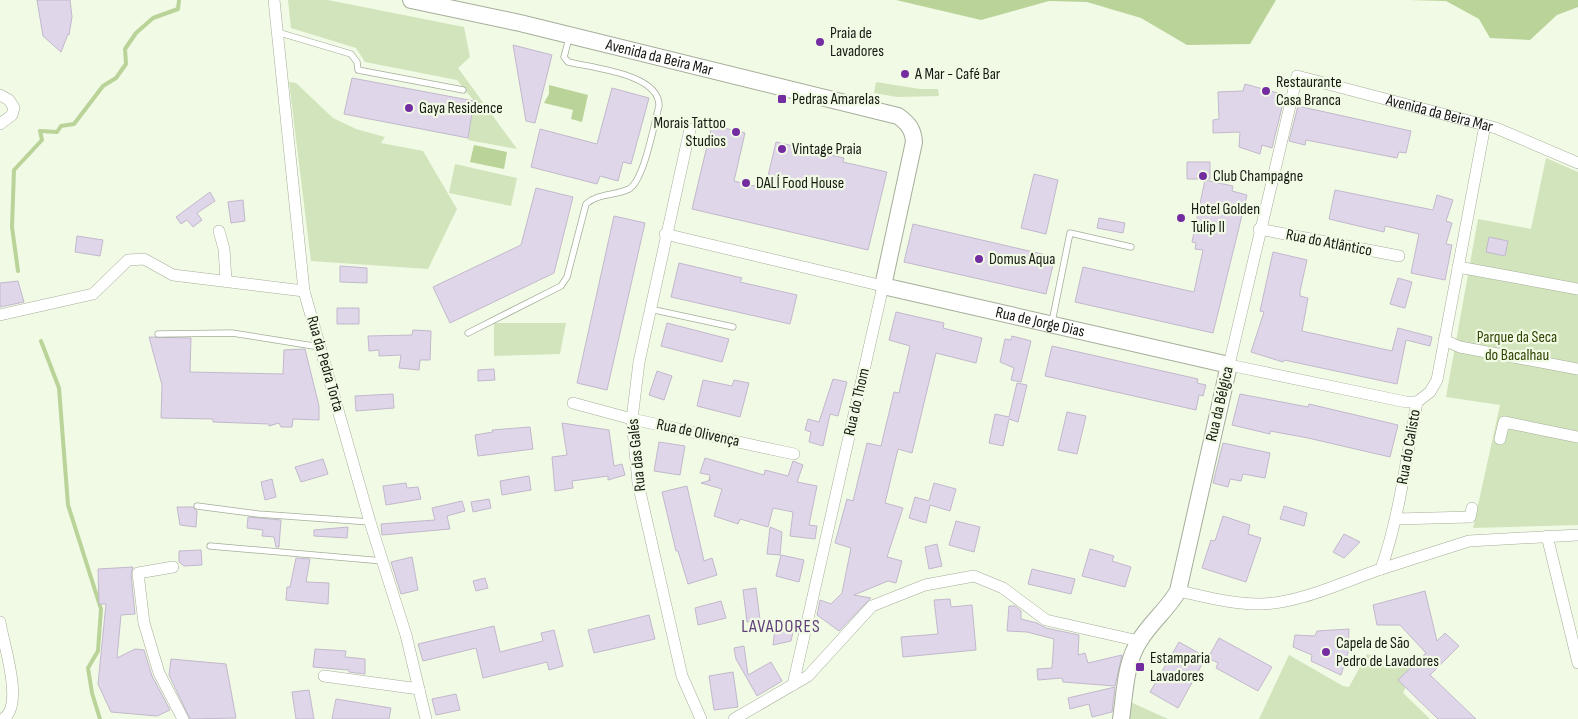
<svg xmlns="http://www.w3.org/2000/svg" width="1578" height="719" font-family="'Sofia Sans Condensed',sans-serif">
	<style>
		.green { fill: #d2e4bb }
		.water { fill: #bad399 }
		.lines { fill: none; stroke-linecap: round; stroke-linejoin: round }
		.stream { stroke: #bad399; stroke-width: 4 }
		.building { fill: #e0d6ea; stroke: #c2b8cc }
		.lane-casing { stroke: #a5ae9a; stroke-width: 7 }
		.street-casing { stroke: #a5ae9a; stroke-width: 12 }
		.secondary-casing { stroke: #a5ae9a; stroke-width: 18 }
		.lane { stroke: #fff; stroke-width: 5.5 }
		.street { stroke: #fff; stroke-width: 11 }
		.secondary { stroke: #fff; stroke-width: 16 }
		.poi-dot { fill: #742da1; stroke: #f1fae5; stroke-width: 2 }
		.labels { text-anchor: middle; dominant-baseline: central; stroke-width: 4.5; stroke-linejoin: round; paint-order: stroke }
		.poi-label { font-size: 16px; fill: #151911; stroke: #f1fae5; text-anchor: start }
		.street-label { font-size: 16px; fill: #151911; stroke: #f1fae5 }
		.park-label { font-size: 16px; fill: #2e4301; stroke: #f1fae5 }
		.neighbourhood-label { font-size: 18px; letter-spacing: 1px; fill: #61407a; stroke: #f1fae5 }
	</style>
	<rect width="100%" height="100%" fill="#f1fae5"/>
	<!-- green -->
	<path class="green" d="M288 0H328L464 27 470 57 458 68 517 149 468 140 474 101 457 80 365 62 356 48 291 28Z
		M289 82 296 83 333 118 356 129 385 137 381 143 423 151 457 209 428 269 311 261Z
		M876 82 920 89H938L939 96 897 97 874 93Z
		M1546 158 1578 172V525L1473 528 1500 405 1446 397 1478 219 1531 229Z
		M455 164 517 178 511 206 449 193Z
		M494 323H566L560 354 494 356Z
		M1367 654 1414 670 1403 693 1430 719H1259L1289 655 1343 686 1349 687Z
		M1128 701 1168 719H1126Z"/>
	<!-- water -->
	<path class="water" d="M896 0H1276L1250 44 1187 45 1141 18 1087 2 1049 1 981 20Z
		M1409 0H1578V7L1557 15 1530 40 1490 38 1479 19 1446 1Z
		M549 85 588 95 582 122 571 119 573 110 544 103 549 94Z
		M474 145 507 152 504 169 470 162Z"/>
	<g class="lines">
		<!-- stream -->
		<path class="stream" d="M18 271 12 227 14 170 42 140 40 131 57 132 61 126 74 124 103 86 116 78 126 64 125 49 136 33 153 18 178 9 179 0
			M41 341 59 388 68 505 101 609 98 651 88 668 92 693 100 719"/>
	</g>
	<!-- building -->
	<path class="building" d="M37 0H70L72 17 69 35 68 34 61 52 43 36Z
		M513 45 552 55 535 123 526 121Z
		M352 78 474 101 468 138 344 114Z
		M1245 84 1285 95 1272 148 1262 145 1260 154 1239 147 1240 132 1213 133V120L1219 119 1218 92 1243 91Z
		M612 88 649 98 631 164 623 162 618 181 600 176 597 184 531 167 540 129 597 144Z
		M1298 106 1411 131 1406 153 1399 152 1397 158 1306 140 1305 145 1289 141Z
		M712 125 745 133 734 181 745 184 755 186 757 177 767 180 776 142 844 158 843 162 887 172 868 250 692 209Z
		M1187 162H1210V179H1187Z
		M1034 174 1058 180 1046 234 1021 228Z
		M1205 180 1233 186 1232 191 1247 195 1213 333 1075 302 1083 267 1194 292 1203 250 1195 249 1196 243 1192 242Z
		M536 188 573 197 554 273 450 323 433 287 521 245Z
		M1335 190 1433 210 1437 195 1453 200 1446 221 1452 223 1446 244 1452 245 1445 280 1411 273 1419 234 1385 226 1384 232 1329 219Z
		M210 192 215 201 197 213 202 220 193 227 187 220 181 224 176 217Z
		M243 200 245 221 231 223 228 202Z
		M614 216 645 223 607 390 577 383Z
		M1099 218 1125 223 1123 233 1097 228Z
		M913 224 1055 257 1046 294 904 262Z
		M77 236 103 240 100 256 75 252Z
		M1489 237 1508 241 1505 256 1486 252Z
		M1273 252 1307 260 1300 291V296L1308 298 1302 331 1392 351 1398 328 1432 337 1430 346 1406 340 1397 384 1284 360 1283 362 1251 352 1264 312 1260 311Z
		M679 263 742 278 740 282 797 295 790 324 671 297Z
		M340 266 367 268V283L340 282Z
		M1398 278 1412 282 1405 308 1390 304Z
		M18 281 24 302 0 307V283Z
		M337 308H359V324H337Z
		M896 312 944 323 943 328 982 338 976 363 936 353 912 453 898 449 885 503 903 508 887 557 902 561 896 583 888 581 854 595 871 598 839 631 817 615 820 600 831 604 842 593 851 548 835 543 847 499 853 501 867 443 881 446 894 392 899 393 910 346 889 340Z
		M667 323 729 339 722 362 661 346Z
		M413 330 431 331 430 360H420L419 370 399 368 401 355 379 356V350L369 351 368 336 412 335Z
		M1012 336 1031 341 1021 382 1011 380 1014 368 1000 362 1005 339 1011 340Z
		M149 337 191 338 190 372 283 374 284 350 305 349 319 406V420L293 419 292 427H281L279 423 269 426V424L213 422V419L161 418 162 385Z
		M1052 346 1198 379 1197 383 1206 385 1203 396 1199 395 1196 410 1045 376Z
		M494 369 495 380 478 381V370Z
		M657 371 672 376 664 400 649 395Z
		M833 379 847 382 838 416 830 414 823 446 809 442 811 432 805 430 808 419 819 422Z
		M703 380 732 386 734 380 749 383 740 417 697 406Z
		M1017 383 1027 385 1018 422 1009 419 1003 446 989 443 995 414 1009 417Z
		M393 394 394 408 356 411 355 396Z
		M1240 394 1308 407 1309 404 1398 425 1390 457 1308 438 1270 431V434L1232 425Z
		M1067 412 1086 416 1077 454 1058 450Z
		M562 423 609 430 614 466 622 464 625 475 608 480V476L572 481 573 488 555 491 552 457 567 455Z
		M530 427 533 449 478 456 475 435 493 432 492 430Z
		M659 442 685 446 680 475 654 471Z
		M1223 443 1270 453 1265 478 1243 474 1241 481 1230 479 1228 487 1213 483Z
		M705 458 764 475 765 470 788 476 793 461 803 465 797 482 817 486 809 525 817 526 815 539 790 536 793 512 773 508 768 527 740 519 738 524 714 516 722 489 701 483 711 480H709L710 475 700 473Z
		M323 459 328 474 301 482 295 467Z
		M529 476 531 490 502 495 500 481Z
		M272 479 276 497 265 500 261 482Z
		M406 483 407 488 418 487 421 499 386 505 383 486Z
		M934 483 956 489 950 511 930 505 926 523 909 518 915 497 929 501Z
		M687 486 704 561 712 558 717 575 688 584 678 551H676L662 492Z
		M489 499 491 508 473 512 471 502Z
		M462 501 465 511 447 516 450 529 382 535 381 524 435 520 432 508Z
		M1284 506 1307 513 1304 526 1280 519Z
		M177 507H193L197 511 196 527 180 525Z
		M1223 516 1250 525 1248 534 1261 538 1246 582 1202 568 1211 540 1215 541Z
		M248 517 281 520 279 547H276L274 537 262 536 263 530 247 528Z
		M956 521 980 527 974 552 949 545Z
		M348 527 347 538 314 536V530Z
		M770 527 782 532 780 555 767 554Z
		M1344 534 1360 542 1344 558 1333 552Z
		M937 544 942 566 929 569 925 547Z
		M1090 549 1114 556 1112 561 1131 567 1125 587 1082 576Z
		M201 550 202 565 184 566 179 562V551Z
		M781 555 804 560 799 582 776 576Z
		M412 557 418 590 401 594 391 562Z
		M296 558 310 559 306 582 329 583 328 604 286 600 287 587H290Z
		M133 567 131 574 135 614 121 615 117 658 135 649 144 650 152 676 170 710 157 716 111 712 98 684 106 604H99L98 569Z
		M1032 569 1075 579 1071 594 1028 584Z
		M485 578 488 588 476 591 473 581Z
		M756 588 760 620 747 622 743 590Z
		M1425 591 1437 641 1445 633 1459 646 1430 675 1476 719H1438L1398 680 1426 653 1400 625H1377L1373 605Z
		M950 599 951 607 972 605 976 650 903 657 901 637 938 634 934 600Z
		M721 601 726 618 698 625 695 608Z
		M1009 606H1015L1021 611V619L1037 623 1046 628 1079 635 1078 655 1085 653 1088 663 1122 655 1115 686 1063 682 1062 678 1038 680 1037 669 1052 668 1054 639 1027 632 1007 631Z
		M649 615 655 639 594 653 588 630Z
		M494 626 500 652 543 641 541 633 554 630 563 666 549 670 547 662 483 678 476 648 423 661 418 644Z
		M775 629 793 632 791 641 773 645Z
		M1349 629 1348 653 1341 675 1311 661 1312 655 1293 647 1295 635 1315 636 1317 631Z
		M1219 638 1272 667 1258 691 1216 668 1218 663 1208 658Z
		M1179 642 1206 657 1178 708 1150 692Z
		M744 646 748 675 771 662 782 681 757 696 736 659 734 648Z
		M315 649 346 651 345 657 365 659V674L349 672V670L313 667Z
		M171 659 226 664 236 718 190 719 169 675Z
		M733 672 738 707 714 710 709 676Z
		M1115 687 1112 712 1092 717 1089 704 1070 709 1068 698Z
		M309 690 314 719H296L292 692Z
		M456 694 460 710 436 715 432 699Z
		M336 699 391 708 389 719H332Z"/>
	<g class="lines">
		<!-- lane casing -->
		<g class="lane-casing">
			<path id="lane" d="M277 32 351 54 357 62 358 70 463 90
				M650 309 733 327
				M1052 322 1070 233 1131 247
				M468 333 561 286 567 277 586 204C598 193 615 196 629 189 644 181 654 124 659 106 660 74 593 68 568 62L564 57 569 38
				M158 334 232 333 320 347
				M197 506 258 514 370 522
				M210 546 383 561"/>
		</g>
		<!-- street casing -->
		<g class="street-casing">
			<g id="street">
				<path d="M274 0 304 291 370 522 406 635 426 719"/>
				<path d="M0 95 9 100 14 108 12 115 0 124"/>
				<path d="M690 129 639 362 632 419 638 483 682 676 701 719"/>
				<path d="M1259 229 1399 256"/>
				<path d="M219 231 224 249 226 280"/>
				<path d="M665 234 883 286 793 685"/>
				<path d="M1458 267 1578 289"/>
				<path d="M0 315 93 294 128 260 144 259 173 275 304 291"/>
				<path d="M1444 340 1460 347 1578 369"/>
				<path id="s1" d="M1417 402H1406L1229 365 1297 76 1496 128 1578 163"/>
				<path d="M573 403 632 419 794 454"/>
				<path d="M1500 439 1504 422 1578 437"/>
				<path d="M1396 519 1470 517 1472 508"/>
				<path d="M1547 536 1578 663"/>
				<path d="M173 567 138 573 144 623 159 673 183 719"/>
				<path d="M1381 569 1469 541 1578 535"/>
				<path d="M1178 591C1204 596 1231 604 1258 604 1296 605 1345 581 1381 569 1400 515 1406 458 1417 402L1430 392 1437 380 1485 125"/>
				<path d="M0 622C3 643 25 706 3 719"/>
				<path d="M324 676 419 689"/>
				<path d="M734 719 808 676 872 606 925 585 974 576 1003 588 1046 620 1139 641"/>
			</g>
		</g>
		<!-- secondary casing -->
		<g class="secondary-casing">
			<g id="secondary">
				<path id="s2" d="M411 0 520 23 898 116C908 123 913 129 914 142L883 286 1229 365 1178 591C1168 609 1151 622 1140 640 1125 662 1125 693 1121 719"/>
			</g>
		</g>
		<!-- lane -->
		<use href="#lane" class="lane"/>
		<!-- street -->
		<use href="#street" class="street"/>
		<!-- secondary -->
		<use href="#secondary" class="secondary"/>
	</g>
	<!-- markers -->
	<g class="poi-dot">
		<circle cx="820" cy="42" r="5"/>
		<circle cx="905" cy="74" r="5"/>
		<circle cx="1266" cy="91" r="5"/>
		<rect x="777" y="94" width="10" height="10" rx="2.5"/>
		<circle cx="409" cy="108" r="5"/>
		<circle cx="736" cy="132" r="5"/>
		<circle cx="782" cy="149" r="5"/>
		<circle cx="1203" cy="176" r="5"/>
		<circle cx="746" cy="183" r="5"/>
		<circle cx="1181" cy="218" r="5"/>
		<circle cx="979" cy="259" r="5"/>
		<circle cx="1326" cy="652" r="5"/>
		<rect x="1135" y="662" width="10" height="10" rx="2.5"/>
	</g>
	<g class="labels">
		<!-- poi labels -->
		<g class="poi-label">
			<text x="830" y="33">Praia de<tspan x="830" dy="18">Lavadores</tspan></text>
			<text x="915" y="74">A Mar - Café Bar</text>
			<text x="1276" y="82">Restaurante<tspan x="1276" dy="18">Casa Branca</tspan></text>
			<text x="792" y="99">Pedras Amarelas</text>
			<text x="419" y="108">Gaya Residence</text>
			<text x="726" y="123" text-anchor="end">Morais Tattoo<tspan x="726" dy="18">Studios</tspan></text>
			<text x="792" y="149">Vintage Praia</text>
			<text x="1213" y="176">Club Champagne</text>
			<text x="756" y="183">DALÍ Food House</text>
			<text x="1191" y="209">Hotel Golden<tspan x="1191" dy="18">Tulip II</tspan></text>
			<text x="989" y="259">Domus Aqua</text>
			<text x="1336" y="643">Capela de São<tspan x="1336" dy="18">Pedro de Lavadores</tspan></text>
			<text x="1150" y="658">Estamparia<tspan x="1150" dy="18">Lavadores</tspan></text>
		</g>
		<!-- street labels -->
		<g class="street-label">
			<text stroke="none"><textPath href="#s2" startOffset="255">Avenida da Beira Mar</textPath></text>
			<text stroke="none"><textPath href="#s1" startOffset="636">Avenida da Beira Mar</textPath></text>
			<text transform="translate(1329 243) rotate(11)">Rua do Atlântico</text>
			<text stroke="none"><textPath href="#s2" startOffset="841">Rua de Jorge Dias</textPath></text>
			<text transform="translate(325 364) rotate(74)">Rua da Pedra Torta</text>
			<text transform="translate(857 402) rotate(-77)">Rua do Thom</text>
			<text transform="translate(1220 404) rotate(-77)">Rua da Bélgica</text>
			<text transform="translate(698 433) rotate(12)">Rua de Olivença</text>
			<text transform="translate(1409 447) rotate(-80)">Rua do Calisto</text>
			<text transform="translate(637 455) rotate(-96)">Rua das Galés</text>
		</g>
		<!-- park labels -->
		<g class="park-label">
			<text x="1517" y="337">Parque da Seca<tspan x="1517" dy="18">do Bacalhau</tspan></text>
		</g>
		<!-- neighbourhood labels -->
		<g class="neighbourhood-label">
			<text x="781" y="626">LAVADORES</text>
		</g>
	</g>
</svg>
